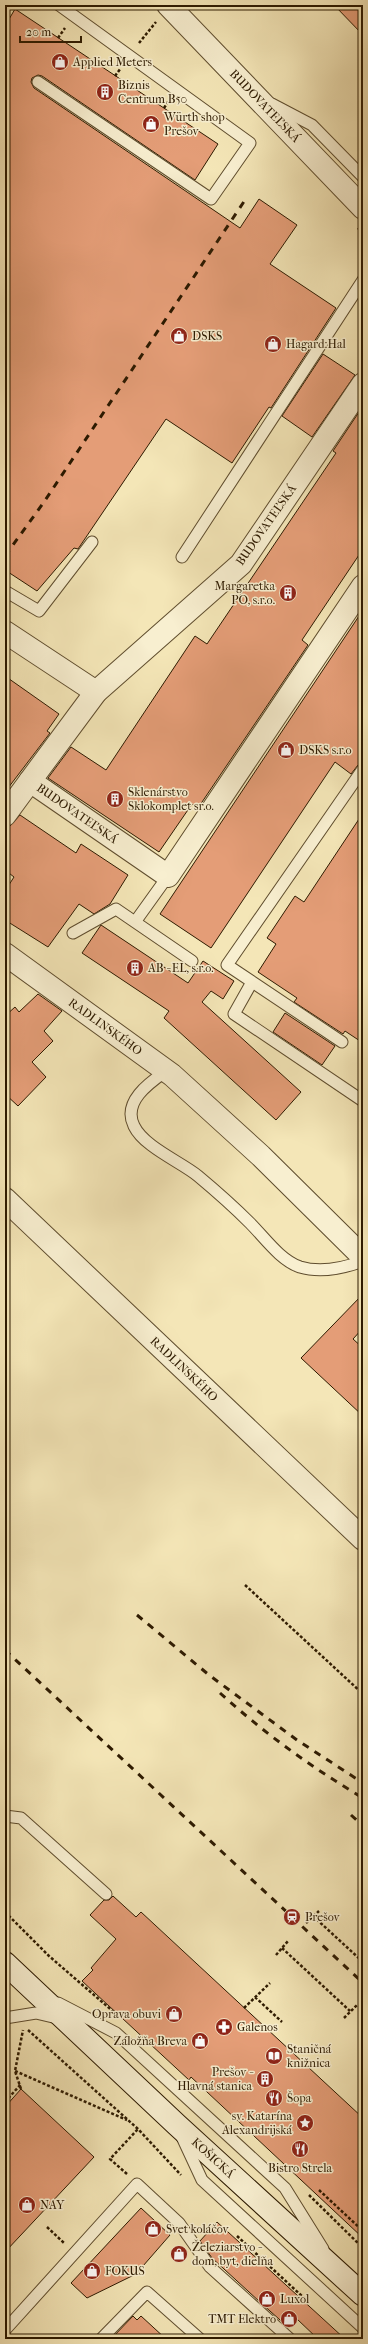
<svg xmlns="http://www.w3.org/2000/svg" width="368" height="2344" font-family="'IM FELL French Canon',serif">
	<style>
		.building { fill: #e49d77; stroke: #2d1a00 }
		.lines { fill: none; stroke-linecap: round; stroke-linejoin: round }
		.lane-casing { stroke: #5f4d2e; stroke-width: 13 }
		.street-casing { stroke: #5f4d2e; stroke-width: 24 }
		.secondary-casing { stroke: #2d1a00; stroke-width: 24 }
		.path { stroke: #2d1a00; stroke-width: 2.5; stroke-dasharray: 3 2; stroke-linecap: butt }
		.lane { stroke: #f8efd0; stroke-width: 11 }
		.street { stroke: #f8efd0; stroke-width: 22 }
		.secondary { stroke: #f8efd0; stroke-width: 22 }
		.rail { stroke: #2d1a00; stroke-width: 3; stroke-dasharray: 7 7; stroke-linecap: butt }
		.labels { text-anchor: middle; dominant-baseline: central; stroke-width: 3; stroke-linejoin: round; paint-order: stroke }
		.poi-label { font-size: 12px; fill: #2d1a00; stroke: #f8efd0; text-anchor: start }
		.street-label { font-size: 12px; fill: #2d1a00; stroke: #f8efd0 }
	</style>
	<rect width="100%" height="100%" fill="#f4e6b7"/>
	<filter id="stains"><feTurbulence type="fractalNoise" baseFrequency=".005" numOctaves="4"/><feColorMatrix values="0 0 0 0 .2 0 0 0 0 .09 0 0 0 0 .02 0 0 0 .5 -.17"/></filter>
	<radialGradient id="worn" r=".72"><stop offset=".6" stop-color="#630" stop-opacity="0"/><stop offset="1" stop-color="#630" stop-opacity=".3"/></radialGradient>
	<!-- building -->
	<path class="building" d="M334 5H363V35Z
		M15 9 218 144 195 180 42 76 38 75 32 78 31 82 34 88 240 228 259 199 297 225 270 264 336 308 271 408 269 407 232 463 166 419 78 549 74 548 37 591 5 570V26Z
		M323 354 355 375 312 437 282 416Z
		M363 406V549L302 640 308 645 198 808 192 804 159 852 48 778 71 747 106 770 195 636 207 644 336 453 333 451Z
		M363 610V762L358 765 351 774 335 762 211 948 160 914Z
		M5 676 59 714 47 731 50 733 5 792Z
		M363 813V1043L345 1031 343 1034 294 1002 297 998 258 972 276 944 267 938 295 896 304 902Z
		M20 815 76 853 81 844 128 875 110 904 94 914 79 904 48 947 5 920V891L14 877 5 870V827L10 826Z
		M101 925 188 983 203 961 234 981 223 999 211 991 202 1002 301 1092 276 1120 164 1018 169 1011 82 953Z
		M38 994 62 1011 44 1031 53 1041 32 1062 46 1077 18 1106 5 1094V1016L15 1007 19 1012Z
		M285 1013 335 1046 322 1065 273 1032Z
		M363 1294V1328L353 1339 363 1348V1416L301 1358Z
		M113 1896 136 1917 141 1912 363 2118V2238L191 2077 189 2080 82 1981 93 1970 91 1968 116 1939 90 1915 104 1900H109Z
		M21 2089 94 2157 5 2252V2107Z
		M141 2208 170 2235 136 2274 87 2298 71 2283Z
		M217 2222 239 2242 345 2339H318L297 2319 289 2328 261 2303 212 2258 200 2241Z
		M133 2316 137 2320 141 2316 166 2339H111Z"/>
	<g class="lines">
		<!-- lane casing -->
		<g class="lane-casing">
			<path id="lane" d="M38 82 211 199 250 143 59 5
				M272 104 312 125 363 177
				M182 557 363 280
				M5 591 39 611 92 542
				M168 876 135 922 192 961
				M73 933 116 909 135 922
				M252 982 234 1014 363 1101
				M342 1042 227 965 363 769
				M166 1071C149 1083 122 1102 134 1126 144 1147 181 1162 198 1176 216 1191 234 1207 250 1223 265 1238 280 1260 300 1267 320 1273 344 1268 363 1261
				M5 1816 21 1818 106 1894
				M58 2003 116 2033 285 2188 323 2249
				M5 2018 36 2013 57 2018
				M182 2137 202 2180 363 2328
				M5 2330 137 2184 179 2223 210 2267 290 2339
				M101 2339 147 2292 200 2339"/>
		</g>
		<!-- street casing -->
		<g class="street-casing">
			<g id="street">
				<path id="s1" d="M168 5 363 208"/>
				<path id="s2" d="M363 384 241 564 96 692 30 781 168 876 363 586"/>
				<path d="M5 632 96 692"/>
				<path d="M5 815 30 781"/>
				<path id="s3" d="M5 954 172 1075 261 1156 363 1257"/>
				<path id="s4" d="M5 1199 363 1539"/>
			</g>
		</g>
		<!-- secondary casing -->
		<g class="secondary-casing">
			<g id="secondary">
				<path id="s5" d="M5 1963 177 2125 363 2295"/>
			</g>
		</g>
		<!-- path -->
		<path class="path" d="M58 38 65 28
			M139 43 156 22
			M115 76 121 68
			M164 108 168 102
			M358 228 363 234
			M245 1585 363 1694
			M5 1912 49 1956 116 2014
			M313 1916 363 1962
			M306 1923 319 1911
			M282 1948 350 2011
			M276 1955 288 1941
			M255 1997 282 2022
			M244 2008 270 1983
			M344 2018 357 2005
			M28 2030 138 2129 181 2175
			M15 2071 127 2120
			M21 2089 15 2071 23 2030
			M5 2102 21 2084
			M127 2174 110 2159 138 2129
			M319 2190 363 2231
			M309 2195 363 2248
			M47 2227 64 2243
			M237 2236 304 2298"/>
		<!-- lane -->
		<use href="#lane" class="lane"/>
		<!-- street -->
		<use href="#street" class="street"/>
		<!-- secondary -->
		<use href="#secondary" class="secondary"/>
		<!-- rail -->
		<path class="rail" d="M5 556 44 502 247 197
			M137 1615 209 1675 297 1740 363 1783
			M5 1650 363 1983
			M220 1693C264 1733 311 1767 363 1798
			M351 1815 363 1826"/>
	</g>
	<!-- icons -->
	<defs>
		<g id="shop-disc" transform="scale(0.9)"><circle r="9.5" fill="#8f2418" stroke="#f8efd0"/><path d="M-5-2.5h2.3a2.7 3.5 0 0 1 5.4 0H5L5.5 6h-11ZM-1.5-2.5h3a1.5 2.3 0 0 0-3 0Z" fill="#fff"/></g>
		<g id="building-disc" transform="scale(0.9)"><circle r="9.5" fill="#8f2418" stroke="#f8efd0"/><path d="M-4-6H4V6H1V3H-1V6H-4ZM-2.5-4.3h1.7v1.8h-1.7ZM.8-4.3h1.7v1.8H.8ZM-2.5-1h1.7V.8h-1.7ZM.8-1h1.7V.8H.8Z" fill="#fff"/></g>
		<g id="station-disc" transform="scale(0.9)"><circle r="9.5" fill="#8f2418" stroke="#f8efd0"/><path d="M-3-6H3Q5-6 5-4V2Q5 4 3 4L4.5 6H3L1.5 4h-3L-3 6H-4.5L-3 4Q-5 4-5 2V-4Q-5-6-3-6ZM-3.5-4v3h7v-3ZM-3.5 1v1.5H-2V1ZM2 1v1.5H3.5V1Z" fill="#fff"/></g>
		<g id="pharmacy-disc" transform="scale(0.9)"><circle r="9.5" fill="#8f2418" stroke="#f8efd0"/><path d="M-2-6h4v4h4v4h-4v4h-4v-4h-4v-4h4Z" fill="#fff"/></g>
		<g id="library-disc" transform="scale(0.9)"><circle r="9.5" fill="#8f2418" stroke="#f8efd0"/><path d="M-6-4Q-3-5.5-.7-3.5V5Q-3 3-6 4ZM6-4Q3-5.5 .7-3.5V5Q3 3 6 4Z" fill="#fff"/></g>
		<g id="restaurant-disc" transform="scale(0.9)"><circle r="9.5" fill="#8f2418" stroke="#f8efd0"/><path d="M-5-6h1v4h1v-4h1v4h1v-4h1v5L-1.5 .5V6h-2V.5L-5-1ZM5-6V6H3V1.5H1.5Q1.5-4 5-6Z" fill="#fff"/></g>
		<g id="sight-disc" transform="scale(0.9)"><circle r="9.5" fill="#8f2418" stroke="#f8efd0"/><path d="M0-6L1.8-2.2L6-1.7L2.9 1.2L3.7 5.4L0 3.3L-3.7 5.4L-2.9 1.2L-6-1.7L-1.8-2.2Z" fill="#fff"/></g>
	</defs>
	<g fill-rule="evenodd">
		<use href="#shop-disc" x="60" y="62"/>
		<use href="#building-disc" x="105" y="92"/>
		<use href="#shop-disc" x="151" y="124"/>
		<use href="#shop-disc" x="179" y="336"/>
		<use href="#shop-disc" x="273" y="344"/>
		<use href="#building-disc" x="288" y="593"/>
		<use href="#shop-disc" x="286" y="750"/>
		<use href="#building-disc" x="115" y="799"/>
		<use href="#building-disc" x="135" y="968"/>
		<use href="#station-disc" x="292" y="1917"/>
		<use href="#shop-disc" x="174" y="2014"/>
		<use href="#pharmacy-disc" x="224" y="2027"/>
		<use href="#shop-disc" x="200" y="2041"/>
		<use href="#library-disc" x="274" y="2056"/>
		<use href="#building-disc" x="265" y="2079"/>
		<use href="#restaurant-disc" x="274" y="2098"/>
		<use href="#sight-disc" x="305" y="2123"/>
		<use href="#restaurant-disc" x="300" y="2149"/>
		<use href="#shop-disc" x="27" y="2205"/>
		<use href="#shop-disc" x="153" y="2229"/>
		<use href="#shop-disc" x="179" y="2254"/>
		<use href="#shop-disc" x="92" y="2271"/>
		<use href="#shop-disc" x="267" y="2299"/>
		<use href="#shop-disc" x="289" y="2319"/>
	</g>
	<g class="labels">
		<!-- poi labels -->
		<g class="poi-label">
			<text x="73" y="62">Applied Meters</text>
			<text x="118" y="85">Biznis<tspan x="118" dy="14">Centrum B50</tspan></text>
			<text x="164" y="117">Würth shop<tspan x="164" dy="14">Prešov</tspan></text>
			<text x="192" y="336">DSKS</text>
			<text x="286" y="344">Hagard:Hal</text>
			<text x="275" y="586" text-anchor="end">Margaretka<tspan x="275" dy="14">PO, s.r.o.</tspan></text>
			<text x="299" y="750">DSKS s.r.o</text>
			<text x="128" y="792">Sklenárstvo<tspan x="128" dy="14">Sklokomplet sr.o.</tspan></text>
			<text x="148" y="968">AB - EL, s.r.o.</text>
			<text x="305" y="1917">Prešov</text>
			<text x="161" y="2014" text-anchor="end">Oprava obuvi</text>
			<text x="237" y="2027">Galenos</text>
			<text x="187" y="2041" text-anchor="end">Záložňa Breva</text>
			<text x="287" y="2049">Staničná<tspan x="287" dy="14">knižnica</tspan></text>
			<text x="252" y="2072" text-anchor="end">Prešov -<tspan x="252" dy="14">Hlavná stanica</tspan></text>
			<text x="287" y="2098">Šopa</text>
			<text x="292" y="2116" text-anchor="end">sv. Katarína<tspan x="292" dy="14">Alexandrijská</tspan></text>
			<text x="300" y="2168" text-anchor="middle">Bistro Strela</text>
			<text x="40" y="2205">NAY</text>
			<text x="166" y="2229">Svet koláčov</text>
			<text x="192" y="2247">Železiarstvo -<tspan x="192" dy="14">dom, byt, dielňa</tspan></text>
			<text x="105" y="2271">FOKUS</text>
			<text x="280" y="2299">Luxol</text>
			<text x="276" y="2319" text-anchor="end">TMT Elektro</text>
		</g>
		<!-- street labels -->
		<g class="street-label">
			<text stroke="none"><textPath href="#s1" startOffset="140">BUDOVATEĽSKÁ</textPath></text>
			<text transform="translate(266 525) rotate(-55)">BUDOVATEĽSKÁ</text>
			<text stroke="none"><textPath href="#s2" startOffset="579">BUDOVATEĽSKÁ</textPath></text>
			<text stroke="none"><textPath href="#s3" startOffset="124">RADLINSKÉHO</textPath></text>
			<text stroke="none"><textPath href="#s4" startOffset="247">RADLINSKÉHO</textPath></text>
			<text stroke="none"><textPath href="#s5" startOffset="285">KOŠICKÁ</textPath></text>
		</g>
	</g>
	<!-- margin -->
	<rect width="368" height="2344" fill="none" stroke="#f4e6b7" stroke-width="20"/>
	<rect x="6" y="6" width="356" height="2332" fill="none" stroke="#2d1a00" stroke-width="2"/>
	<rect x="10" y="10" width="348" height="2324" fill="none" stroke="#2d1a00"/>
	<!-- scale -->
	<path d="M20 36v6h61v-6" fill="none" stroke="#2d1a00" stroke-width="2"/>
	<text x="26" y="36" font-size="12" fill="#2d1a00" stroke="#f8efd0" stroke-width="3" paint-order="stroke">20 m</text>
	<rect width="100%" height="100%" filter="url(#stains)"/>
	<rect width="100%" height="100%" fill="url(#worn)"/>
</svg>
